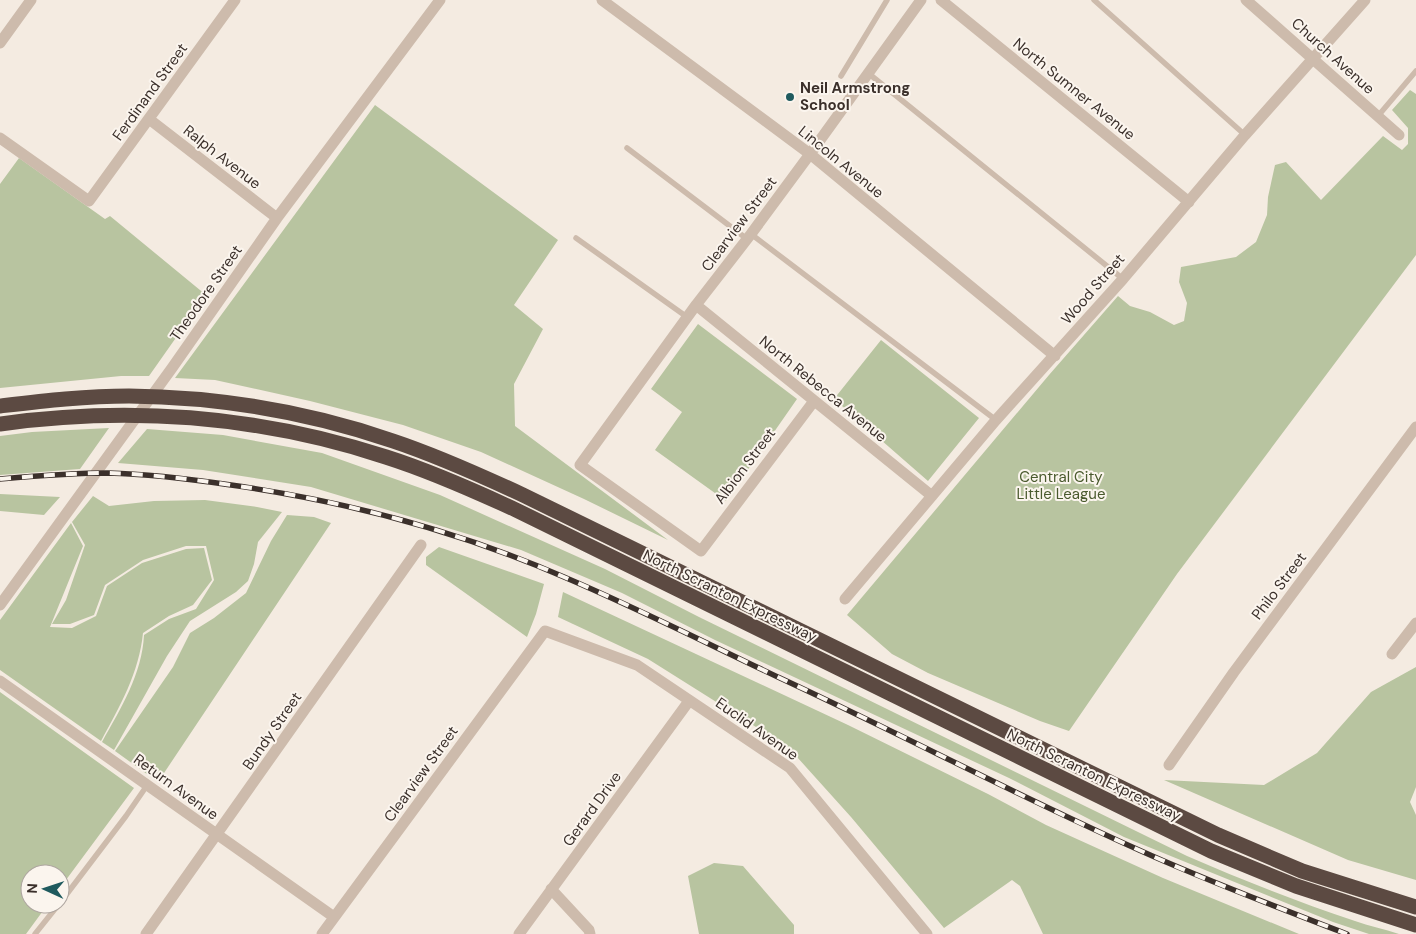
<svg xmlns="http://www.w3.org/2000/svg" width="1416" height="934" font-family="'DM Sans',sans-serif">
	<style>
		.green { fill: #b8c4a0 }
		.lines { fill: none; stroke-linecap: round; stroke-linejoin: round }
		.lane { stroke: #cdbbac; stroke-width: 5.5 }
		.street { stroke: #cdbbac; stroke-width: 11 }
		.highway { stroke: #5c4a42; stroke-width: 15 }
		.rail-casing { stroke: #3b302b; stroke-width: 5.5 }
		.rail { stroke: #fbf5ee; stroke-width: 4; stroke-dasharray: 11; stroke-linecap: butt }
		.poi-dot { fill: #1f5a5e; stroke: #fbf5ee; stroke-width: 2 }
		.labels { text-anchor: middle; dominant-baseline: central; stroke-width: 4; stroke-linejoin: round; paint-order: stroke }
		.street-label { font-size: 15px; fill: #3b302b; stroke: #fbf5ee }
		.poi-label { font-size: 15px; font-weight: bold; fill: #3b302b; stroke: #fbf5ee; text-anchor: start }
		.park-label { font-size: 15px; fill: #4a5a2e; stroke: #fbf5ee }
	</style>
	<rect width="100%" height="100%" fill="#f4ebe1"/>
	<!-- green -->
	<path class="green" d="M1410 90 1416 94V255L1177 574 1069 731 1040 721 928 673 892 654 847 615 1049 375 1118 296 1130 306 1150 312 1174 325 1184 321 1187 303 1179 282 1181 267 1236 257 1256 242 1267 215 1268 197 1275 165 1286 162 1321 200 1383 136 1402 150 1408 144V128L1392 110Z
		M375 105 558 240 514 305 543 329 514 384 515 426 668 540 584 499 481 452 403 425 310 401 215 380 175 378Z
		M19 158 105 219 110 216 206 295 149 376H121L0 388V184Z
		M698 324 797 399 726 501 655 450 682 412 651 389Z
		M881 340 979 418 928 481 834 399Z
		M109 428 80 469 0 475V436L32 432Z
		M147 429 223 435 322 453 440 495 605 569 699 617 1187 856C1242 880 1298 902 1355 921 1369 926 1384 929 1399 934H1369L1333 922 1124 837 1009 778 715 640 622 593 521 550 311 487 203 470 118 463Z
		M0 494 60 497 44 515 0 511Z
		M93 496 109 506 154 501 205 500 257 507 282 512 258 542 254 564 248 581 236 592 190 621 167 656 114 750 102 742C121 708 142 674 144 635L169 619 196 609 214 580 206 546H186L143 560 105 585 94 615 70 624H52L66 600 85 545 72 522Z
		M287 515 314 517 331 523 158 782 115 751 173 667 190 633 214 618 246 593 271 541Z
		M71 523 83 546 50 627 72 628 96 616 107 586 142 563 186 549 204 548 212 580 193 605 169 616 143 633C139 673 120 706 101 741L0 670V620Z
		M439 547 544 584 536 614 527 637 426 565V557Z
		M563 592 848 725 988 794 1046 825 1163 878 1299 934H1043L1020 886 1012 880 944 928 851 817 788 747 648 659 558 617Z
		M1416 667V787L1410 802 1416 815V880L1348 860 1164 780 1264 785 1317 753 1371 692Z
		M0 692 134 788 60 888V874H30V904H48L26 934H0Z
		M714 863 743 866 794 925V934H699L688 876Z"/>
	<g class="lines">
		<!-- lane -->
		<path class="lane" d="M1094 0 1245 135
			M868 73 1123 279
			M841 76 887 0
			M1378 116 1416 71
			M627 148 747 239
			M751 234 996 420
			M576 238 687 317
			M60 903 126 816 148 784
			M35 934 59 904"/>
		<!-- street -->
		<path class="street" d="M602 0 810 154 1055 356
			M941 0 1189 202
			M1246 0 1399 135
			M0 43 31 0
			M149 119 277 218
			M0 138 89 201 235 0
			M696 305 932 496
			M814 401 701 551 580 465 696 305 751 234 810 154 921 0
			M845 599 996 420 1123 279 1245 135 1365 0
			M0 605 172 368 277 218 440 0
			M1392 654 1416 623
			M0 681C112 759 222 839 334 917
			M1169 765 1234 672 1416 427
			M551 889 589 930 590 934
			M146 934 421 545
			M322 934 545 631 637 665 790 768 927 934
			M519 934 689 701"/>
		<!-- highway -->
		<path class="highway" d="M0 406C43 401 85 396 129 396 218 397 309 412 393 441 438 456 480 475 523 495L1218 835 1302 871 1416 907
			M0 424C130 406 261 416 386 457 430 471 473 490 516 510L1211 851 1296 886 1416 925"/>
		<!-- rail casing -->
		<g class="rail-casing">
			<path id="rail" d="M0 479C36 476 72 473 108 473 149 474 190 479 231 485 345 501 458 531 564 577 637 608 708 644 780 678 901 734 1018 796 1139 850 1207 881 1277 907 1347 934"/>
		</g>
		<!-- rail -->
		<use href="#rail" class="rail"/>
	</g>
	<!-- markers -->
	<circle class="poi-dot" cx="790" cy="97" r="5"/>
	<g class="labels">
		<!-- street labels -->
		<g class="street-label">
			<text transform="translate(1333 56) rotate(42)">Church Avenue</text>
			<text transform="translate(1074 89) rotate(39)">North Sumner Avenue</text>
			<text transform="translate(150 92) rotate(-54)">Ferdinand Street</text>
			<text transform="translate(222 157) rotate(38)">Ralph Avenue</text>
			<text transform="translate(841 162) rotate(39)">Lincoln Avenue</text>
			<text transform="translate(739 224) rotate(-53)">Clearview Street</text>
			<text transform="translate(1093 289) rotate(-49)">Wood Street</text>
			<text transform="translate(206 293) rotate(-55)">Theodore Street</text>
			<text transform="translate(823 389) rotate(39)">North Rebecca Avenue</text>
			<text transform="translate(745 466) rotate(-53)">Albion Street</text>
			<text transform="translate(1279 586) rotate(-53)">Philo Street</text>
			<text transform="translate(730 596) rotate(26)">North Scranton Expressway</text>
			<text transform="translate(757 729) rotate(35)">Euclid Avenue</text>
			<text transform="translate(272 731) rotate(-55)">Bundy Street</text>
			<text transform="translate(421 774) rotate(-54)">Clearview Street</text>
			<text transform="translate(1094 775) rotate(26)">North Scranton Expressway</text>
			<text transform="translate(176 787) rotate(36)">Return Avenue</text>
			<text transform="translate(592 809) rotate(-54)">Gerard Drive</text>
		</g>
		<!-- poi labels -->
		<g class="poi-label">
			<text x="800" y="88">Neil Armstrong<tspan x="800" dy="17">School</tspan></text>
		</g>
		<!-- park labels -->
		<g class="park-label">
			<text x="1061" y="477">Central City<tspan x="1061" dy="17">Little League</tspan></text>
		</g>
	</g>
	<!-- north arrow -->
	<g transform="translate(45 889) rotate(273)"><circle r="24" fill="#fbf5ee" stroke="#aea6a0"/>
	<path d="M0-4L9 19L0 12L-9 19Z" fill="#1f5a5e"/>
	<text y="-8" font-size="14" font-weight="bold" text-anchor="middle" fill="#3b302b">N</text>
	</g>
</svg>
